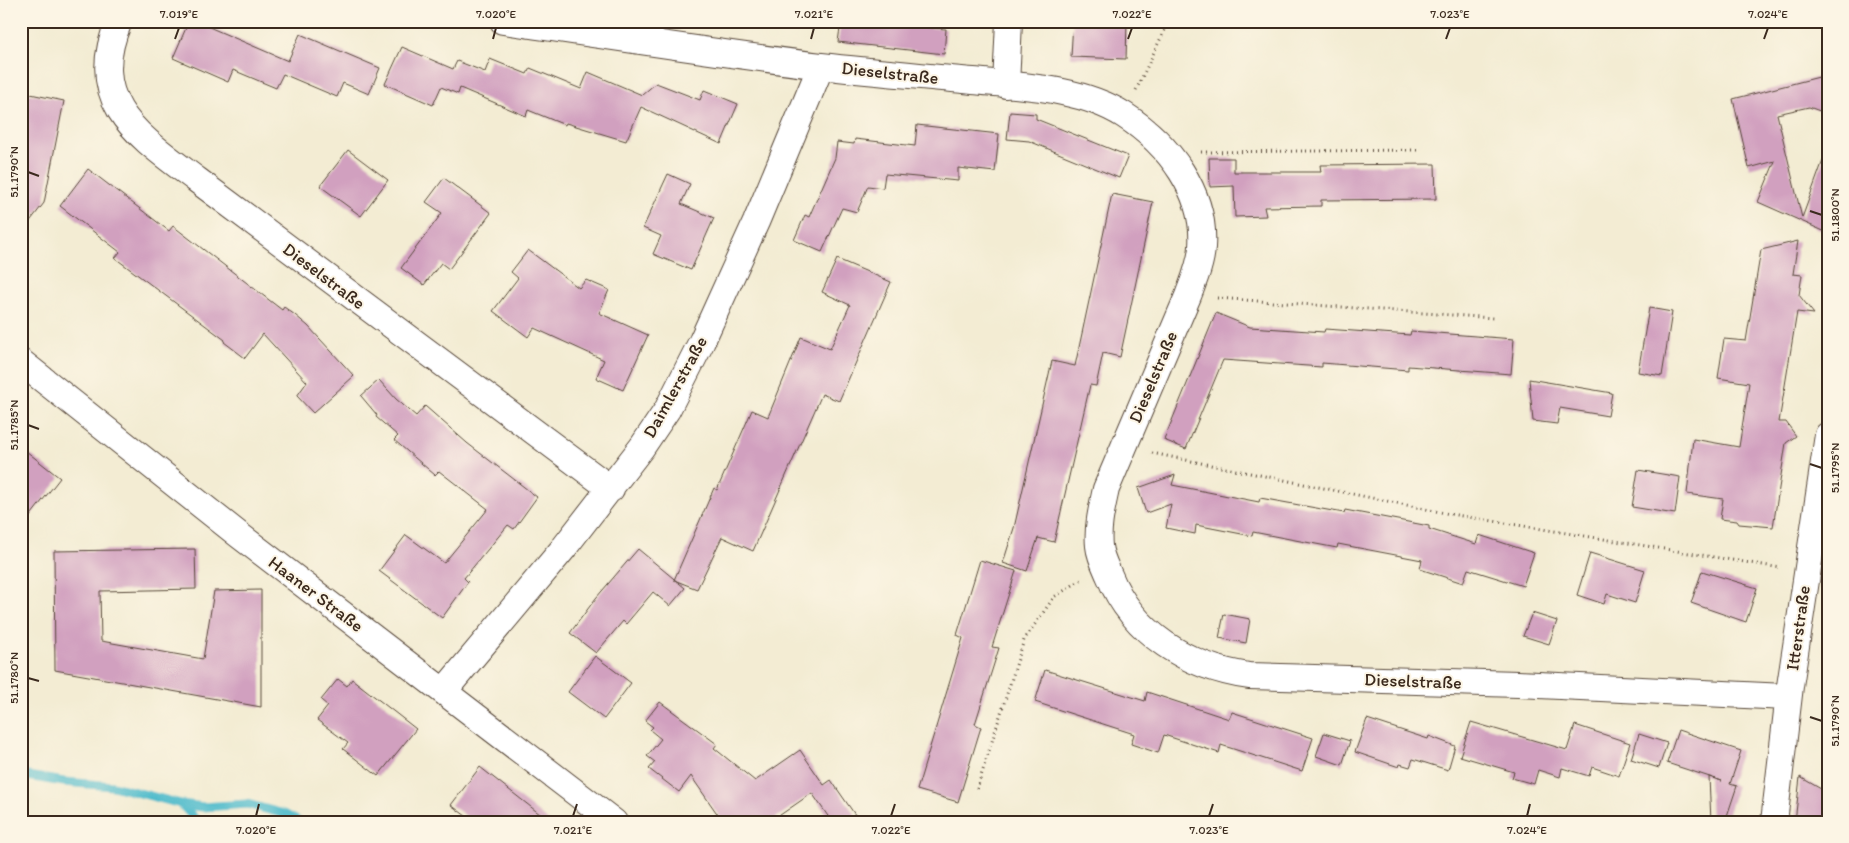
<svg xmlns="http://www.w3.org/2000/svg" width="1849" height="843" font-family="Itim,sans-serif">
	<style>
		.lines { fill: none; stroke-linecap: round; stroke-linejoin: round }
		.stream { stroke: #51bccc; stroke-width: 9 }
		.building { fill: #d1a0bf }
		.minor-casing { stroke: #574739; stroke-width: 28 }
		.path { stroke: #574739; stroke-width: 3; stroke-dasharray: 1 4; stroke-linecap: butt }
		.minor { stroke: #fff; stroke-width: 26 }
		.ticks { fill: none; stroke: #3b2a1e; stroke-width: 2 }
		.labels { text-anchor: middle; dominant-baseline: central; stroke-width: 4; stroke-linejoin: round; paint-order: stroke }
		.street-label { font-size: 18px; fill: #3b2a1e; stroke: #fcf5e5 }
		.neatline { fill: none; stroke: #3b2a1e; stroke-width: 2 }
		.ticks-label { font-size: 12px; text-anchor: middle; fill: #3b2a1e }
	</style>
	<rect width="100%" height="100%" fill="#fcf5e5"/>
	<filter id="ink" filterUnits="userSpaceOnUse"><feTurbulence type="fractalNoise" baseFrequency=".02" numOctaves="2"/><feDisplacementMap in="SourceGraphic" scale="10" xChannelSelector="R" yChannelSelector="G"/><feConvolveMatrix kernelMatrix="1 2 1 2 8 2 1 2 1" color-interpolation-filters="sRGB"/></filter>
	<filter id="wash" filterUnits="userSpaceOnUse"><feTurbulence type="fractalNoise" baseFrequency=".0096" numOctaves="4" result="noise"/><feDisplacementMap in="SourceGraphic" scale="20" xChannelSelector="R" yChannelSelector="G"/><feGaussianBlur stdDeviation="1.12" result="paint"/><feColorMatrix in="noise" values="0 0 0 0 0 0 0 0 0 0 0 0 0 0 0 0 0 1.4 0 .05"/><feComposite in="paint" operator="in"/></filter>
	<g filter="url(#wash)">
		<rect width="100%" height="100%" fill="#f3ecd3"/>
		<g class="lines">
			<!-- stream -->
			<path class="stream" d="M21 775 64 782 113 786 181 804 198 822
				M181 804 203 807 247 804 284 814 299 822"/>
		</g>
		<g id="blocks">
			<!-- building -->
			<path class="building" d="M189 21H195L288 61 300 34 380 68 369 94 343 83 337 97 283 74 276 88 233 70 228 82 173 58Z
				M841 21 946 29 944 54 838 42Z
				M1073 21H1127L1126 59 1071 57Z
				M402 47 453 69 457 61 485 72 490 59 527 74 530 68 581 89 588 72 642 95 656 83 700 100 704 90 738 104 721 144 641 107 626 141 566 123 565 125 528 110 526 116 460 88 458 94 441 87 433 105 385 84Z
				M1819 77 1828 114 1809 107 1777 114 1802 218 1825 155H1828V233L1758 202 1775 161 1749 168 1733 99Z
				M21 92 64 101 44 203 21 233Z
				M1010 112 1036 114V119L1128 156 1119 178 1029 141 1007 139Z
				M917 125 999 134 995 172 958 168V181L885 174 883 188 868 186 857 212 842 208 822 252 794 240 805 215 809 217 835 158 837 142 854 144 855 139 915 146Z
				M348 150 388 180 361 216 320 186Z
				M1209 158H1234V172H1321L1320 165 1435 164 1436 199 1321 200V206L1264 207 1266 216 1235 217 1234 186 1210 187Z
				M88 169 169 231 173 226 282 310 284 307 295 315 308 326 354 376 313 413 297 396 307 382 263 334 245 358 224 342 225 340 115 258 120 252 60 206Z
				M668 174 690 184 681 204 714 218 691 270 653 254 661 236 643 228Z
				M444 178 491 213 449 269 441 263 424 285 401 268 442 213 426 202Z
				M1112 194 1153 202 1120 357 1103 353 1096 386 1090 385 1054 542 1038 538 1027 571 1003 563 1014 528 1052 361 1075 366Z
				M1798 241 1793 274 1802 275 1799 295 1814 314 1797 312 1779 422H1786L1796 436 1786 443 1773 527 1739 524 1737 521 1720 519 1723 499 1687 494 1693 439 1739 447 1749 383 1718 378 1724 339 1746 341 1761 250Z
				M528 250 579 288 586 280 609 290 599 313 648 335 623 390 596 378 604 360 534 328 528 337 493 311 518 278 511 272Z
				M837 259 891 282 839 401 822 394 753 551 722 537 697 589 674 580 714 488 717 490 752 410 768 417 801 337 830 349 850 305 822 292Z
				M1649 308 1672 312 1662 376 1638 372Z
				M1216 313 1250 327 1324 332 1325 329 1410 335 1411 331 1514 339 1511 374 1408 366V370L1322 363V367L1223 360 1186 449 1164 440Z
				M1529 379 1612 393 1608 416 1560 408 1557 424 1533 421Z
				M379 380 396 399 416 416 425 406 467 443 537 497 514 529 508 525 464 578 468 582 442 618 379 571 406 535 444 563 488 509 439 471 435 475 394 440 398 436 376 417 377 415 361 396Z
				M21 447 60 478 21 528Z
				M1638 470 1680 477 1675 514 1632 507Z
				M1175 475 1172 485 1259 502 1260 498 1344 513 1345 510 1429 526V529L1476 544 1479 535 1534 553 1523 586 1468 569 1463 583 1420 569 1422 560 1338 544 1337 548 1253 532 1252 536 1196 525 1195 534 1166 528 1171 504 1146 513 1138 488Z
				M195 549 196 589 100 591 101 641 203 659 214 591 261 590V707L55 670 54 551Z
				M638 549 685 588 670 606 653 592 626 624 623 621 596 653 570 633 596 598Z
				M1590 553 1645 570 1635 603 1607 594 1604 604 1577 595Z
				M980 560 1016 571 992 647 999 648 975 724 981 727 958 802 917 790 963 638 957 635Z
				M1702 571 1757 588 1746 622 1691 603Z
				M1532 613 1557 621 1549 644 1523 636Z
				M1224 614 1250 619 1246 643 1219 638Z
				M595 656 631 683 604 719 568 692Z
				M1045 670 1145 701 1147 692 1229 719 1232 712 1313 738 1302 771 1221 745 1219 753 1164 735 1158 753 1131 744 1134 734 1035 702Z
				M338 679 347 686 352 679 416 729 378 776 343 749 348 743 317 720 328 706 321 700Z
				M660 702 717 744 714 748 755 781 800 750 824 785 831 780 860 822H832L812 793 770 822H723L691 776 679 792 649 769 655 762 647 756 661 739 650 730 653 727 645 721Z
				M1367 719 1428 739 1429 736 1455 746 1448 770 1413 759 1410 767 1400 764 1399 767 1355 752Z
				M1471 722 1567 750 1575 725 1630 743 1619 776 1592 767 1589 776 1562 768 1560 777 1538 770 1534 784 1512 778 1514 772 1460 756Z
				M1678 730 1741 751 1730 784 1737 786 1725 822H1711L1709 777 1722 781 1667 763Z
				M1324 733 1350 741 1342 765 1316 756Z
				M1639 734 1667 743 1659 768 1631 759Z
				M480 767 550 822H474L451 805Z
				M1800 777 1828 793V822H1795Z"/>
		</g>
	</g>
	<g filter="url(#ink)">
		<use href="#blocks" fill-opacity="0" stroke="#574739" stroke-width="1"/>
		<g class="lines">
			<!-- minor casing -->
			<g class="minor-casing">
				<path id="minor" d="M119 21C84 103 139 136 197 180L611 489
					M503 21C609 36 715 53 821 66 872 72 922 76 973 81 1022 86 1082 88 1124 115 1169 144 1206 193 1202 247 1201 264 1194 280 1188 296L1106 489C1102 508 1097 527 1099 546 1100 556 1105 566 1109 575 1133 634 1188 667 1249 676L1518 684 1788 697
					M1006 85 1009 21
					M21 362 239 535 614 822
					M444 691 563 549 642 447 667 410 702 341 756 222 821 66
					M1774 822 1790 686 1828 435"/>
			</g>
			<!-- path -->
			<path class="path" d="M1136 90 1169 21
				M1201 152 1418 150
				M1217 298 1493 318
				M1152 453 1450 514 1781 568
				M977 789 1024 640 1054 597 1081 580"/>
			<!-- minor -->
			<use href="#minor" class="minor"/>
		</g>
	</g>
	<!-- ticks -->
	<path class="ticks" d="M175 39 179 28M493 39 496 28M811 39 814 28M1128 39 1132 28M1446 39 1450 28M1764 39 1768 28M28 172 39 176M1810 211 1822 215M28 425 39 429M1810 464 1822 468M28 678 39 681M1810 717 1822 721M256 816 259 804M573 816 577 804M891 816 895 804M1209 816 1213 804M1527 816 1530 804"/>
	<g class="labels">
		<!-- street labels -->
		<g class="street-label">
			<text transform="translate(890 73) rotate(6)">Dieselstraße</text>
			<text transform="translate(324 276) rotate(37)">Dieselstraße</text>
			<text transform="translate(1153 377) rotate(-67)">Dieselstraße</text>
			<text transform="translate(675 387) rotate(-61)">Daimlerstraße</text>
			<text transform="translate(316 594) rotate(37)">Haaner Straße</text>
			<text transform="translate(1798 628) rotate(-82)">Itterstraße</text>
			<text transform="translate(1413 681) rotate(2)">Dieselstraße</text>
		</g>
	</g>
	<!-- margin -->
	<rect width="1849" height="843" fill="none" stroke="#fcf5e5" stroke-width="55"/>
	<rect x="28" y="28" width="1794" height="788" class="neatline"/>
	<g class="ticks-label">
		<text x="179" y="18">7.019°E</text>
		<text x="496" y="18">7.020°E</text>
		<text x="814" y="18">7.021°E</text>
		<text x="1132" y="18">7.022°E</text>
		<text x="1450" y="18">7.023°E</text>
		<text x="1768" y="18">7.024°E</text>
		<text transform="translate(14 172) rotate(-90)" y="4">51.1790°N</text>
		<text transform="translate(1835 215) rotate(-90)" y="4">51.1800°N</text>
		<text transform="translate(14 425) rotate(-90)" y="4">51.1785°N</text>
		<text transform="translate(1835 468) rotate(-90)" y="4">51.1795°N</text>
		<text transform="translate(14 678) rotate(-90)" y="4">51.1780°N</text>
		<text transform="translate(1835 721) rotate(-90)" y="4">51.1790°N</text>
		<text x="256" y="834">7.020°E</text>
		<text x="573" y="834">7.021°E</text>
		<text x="891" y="834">7.022°E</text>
		<text x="1209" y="834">7.023°E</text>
		<text x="1527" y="834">7.024°E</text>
	</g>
</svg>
